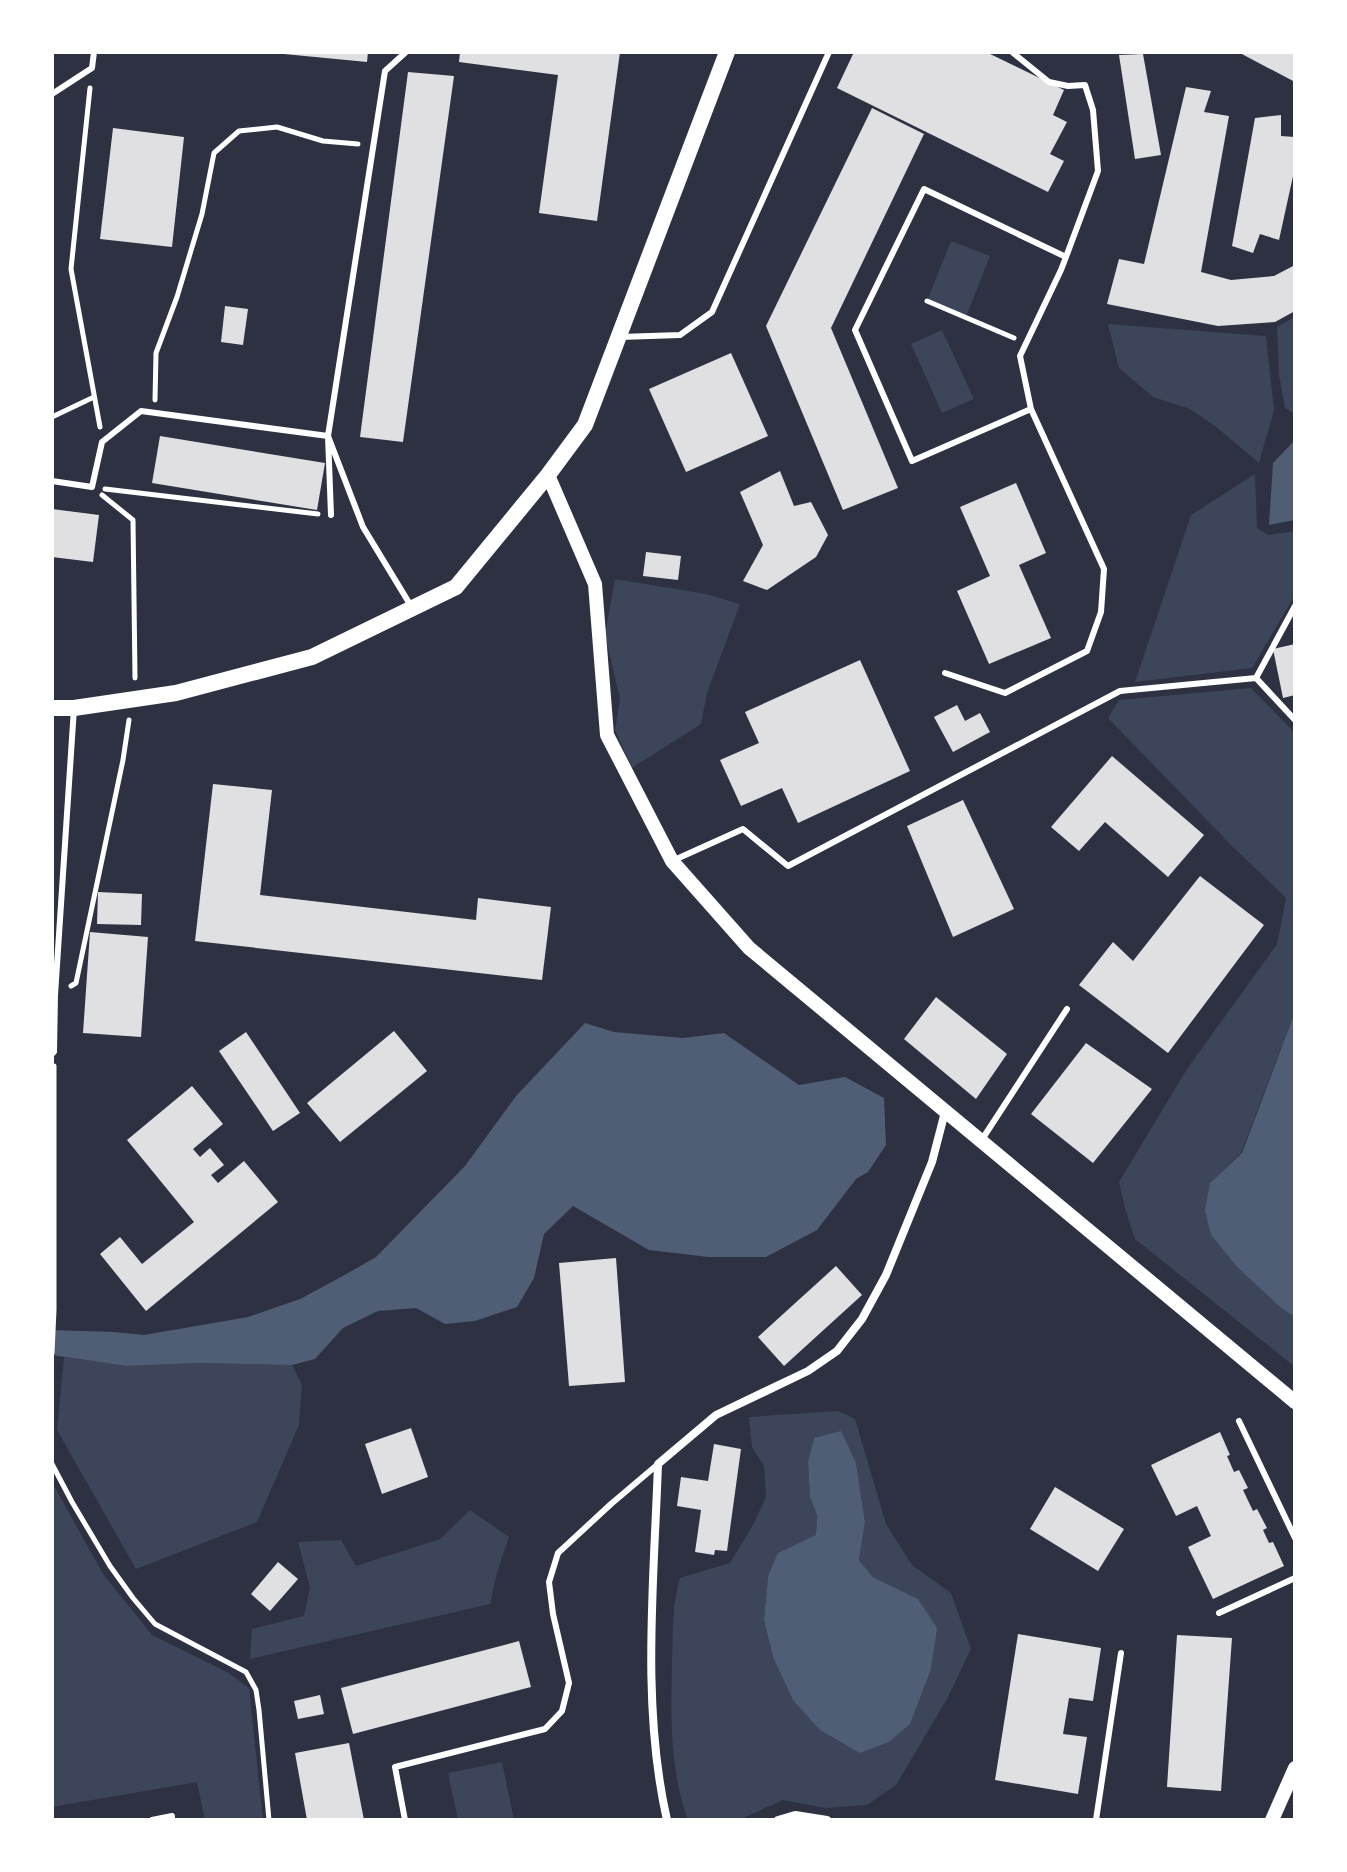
<svg xmlns="http://www.w3.org/2000/svg" width="1347" height="1872" font-family="'Work Sans',sans-serif">
	<style>
		.green { fill: #3c4559; fill-rule: evenodd }
		.water { fill: #4f5d75 }
		.building { fill: #e0e0e3 }
		.lines { fill: none; stroke-linecap: round; stroke-linejoin: round }
		.path { stroke: #fff; stroke-width: 5 }
		.service { stroke: #fff; stroke-width: 6 }
		.minor { stroke: #fff; stroke-width: 8 }
		.tertiary { stroke: #fff; stroke-width: 14 }
		.secondary { stroke: #fff; stroke-width: 16 }
	</style>
	<rect width="100%" height="100%" fill="#2d3142"/>
	<!-- green -->
	<path class="green" d="M951 241 990 256 966 317 927 301Z
		M1295 317V414L1285 408 1279 375 1277 327Z
		M1108 324 1266 336 1274 410 1259 463 1215 426 1190 409 1153 397 1119 368Z
		M942 330 974 399 942 413 911 344Z
		M1255 474 1257 528 1268 535 1295 531V595L1252 668 1135 682 1191 515Z
		M615 579 706 594 740 604 707 693 701 724 632 768 615 730 620 699 605 634Z
		M1251 688 1295 733V1012L1241 1153 1210 1183 1211 1235 1237 1267 1281 1308 1295 1317V1367L1135 1239 1125 1208 1119 1182 1187 1069 1277 944 1286 898 1233 847 1108 718 1119 700Z
		M64 1357 126 1366 200 1363 292 1365 302 1385 299 1425 257 1522 136 1569 57 1430Z
		M838 1411 855 1419 886 1524 912 1565 951 1593 971 1649 947 1699 896 1785 867 1805 825 1808 783 1800 739 1820H688C669 1769 671 1712 672 1659 673 1630 672 1605 680 1578L730 1563 753 1525 766 1497 764 1466 752 1447 749 1417ZM814 1438 856 1463 865 1522 859 1560 873 1577 918 1599 773 1657 764 1620 768 1576 800 1544 816 1536 817 1515 810 1497 808 1462Z
		M52 1482 103 1574 152 1635 227 1672 249 1688 263 1820H205L197 1782 52 1807Z
		M470 1510 509 1537 497 1572 490 1604 250 1659 252 1629 304 1616 310 1588 298 1542 341 1540 356 1566 440 1539Z
		M502 1762 514 1820H458L448 1773Z"/>
	<!-- water -->
	<path class="water" d="M1295 440V520L1269 525 1273 463Z
		M1295 1012V1317L1281 1308 1237 1267 1211 1235 1205 1211 1210 1183 1242 1153Z
		M585 1023 614 1032 683 1038 724 1033 799 1085 845 1077 884 1098 886 1145 868 1172 856 1179 817 1230 766 1257H708L649 1250 573 1206 544 1234 534 1278 517 1307 475 1321 445 1324 416 1308 378 1311 343 1328 315 1359 292 1365 200 1363 126 1366 52 1355V1330L114 1332 144 1335 248 1317 300 1299 341 1277 376 1257 465 1166 516 1096Z
		M841 1431 856 1463 865 1522 859 1560 873 1577 918 1599 937 1628 931 1669 910 1724 889 1742 860 1753 820 1730 793 1700 773 1657 764 1620 768 1576 778 1553 816 1535 817 1515 810 1497 808 1462 814 1438Z"/>
	<!-- building -->
	<path class="building" d="M284 52H368L367 62 284 54Z
		M460 52H620L597 221 539 213 558 75 459 62Z
		M854 52H986L1064 90 1053 115 1067 122 1050 154 1064 161 1048 192 837 88Z
		M1238 52H1295V82Z
		M1143 54 1161 155 1135 159 1119 55Z
		M408 72 454 76 403 442 360 437Z
		M1186 87 1211 91 1204 112 1229 116 1201 272 1231 280 1274 276 1295 265V311L1275 322 1218 326 1107 304 1119 259 1144 264Z
		M872 108 924 134 831 328 898 488 843 510 766 326Z
		M1281 115V136L1295 137V167L1279 240 1260 234 1253 253 1232 246 1255 118Z
		M113 128 184 137 172 247 100 239Z
		M225 306 248 309 243 345 221 342Z
		M731 353 768 436 686 472 649 389Z
		M160 436 325 463 317 510 152 483Z
		M780 471 794 506 811 502 828 535 816 557 767 590 743 581 763 545 740 492Z
		M1016 483 1046 553 1019 565 1051 638 989 664 957 591 990 576 960 507Z
		M52 509 99 515 93 562 52 557Z
		M646 552 681 556 678 580 643 576Z
		M1295 644V695L1283 698 1273 649Z
		M860 660 910 771 798 823 782 788 741 806 720 760 759 743 745 712Z
		M957 705 965 721 980 713 990 732 953 752 934 717Z
		M1112 756 1204 835 1168 877 1105 822 1079 851 1051 827Z
		M213 784 272 790 260 895 476 920 478 898 551 907 542 980 195 941Z
		M963 800 1014 909 953 937 907 826Z
		M1200 876 1264 925 1168 1053 1079 985 1113 942 1133 961Z
		M98 892 142 894 141 925 97 924Z
		M90 932 148 937 141 1037 83 1033Z
		M936 997 1007 1054 976 1099 904 1039Z
		M394 1031 427 1071 340 1142 307 1103Z
		M246 1032 300 1113 273 1131 219 1051Z
		M1086 1043 1152 1089 1093 1163 1031 1114Z
		M192 1086 223 1124 193 1149 200 1157 210 1148 224 1165 211 1175 218 1183 244 1161 278 1202 146 1311 100 1254 120 1237 142 1264 194 1222 127 1140Z
		M616 1258 625 1382 569 1386 559 1263Z
		M836 1266 862 1295 784 1366 758 1337Z
		M411 1428 428 1477 382 1494 365 1444Z
		M1220 1432 1230 1455 1227 1456 1234 1472 1239 1470 1248 1488 1243 1490 1253 1511 1257 1509 1267 1528 1263 1530 1269 1543 1273 1542 1284 1566 1213 1599 1188 1547 1211 1536 1197 1506 1176 1516 1151 1465Z
		M714 1444 741 1449 727 1551 715 1550 714 1555 695 1552 701 1510 677 1506 681 1477 708 1481Z
		M1055 1487 1124 1529 1098 1571 1030 1529Z
		M278 1562 298 1579 270 1611 251 1594Z
		M1018 1634 1101 1648 1093 1701 1069 1698 1063 1734 1087 1737 1078 1794 995 1780Z
		M1177 1635 1232 1638 1221 1791 1167 1787Z
		M519 1641 531 1687 353 1734 341 1688Z
		M320 1695 324 1714 298 1719 294 1701Z
		M349 1743 364 1820H307L295 1753Z"/>
	<g class="lines">
		<!-- path -->
		<path class="path" d="M90 88 71 269 100 427
			M927 301 1014 338
			M155 400 156 353 177 297 202 214 214 153 239 131 277 127 323 141 358 144
			M52 417 94 397
			M105 489 318 514
			M102 495 133 520 135 678
			M71 986 76 983 123 760 129 720
			M52 1353 54 1310V1066
			M52 1464 72 1502 110 1566 133 1598 155 1624 246 1672 256 1690 259 1710 269 1820"/>
		<!-- service -->
		<path class="service" d="M1012 52 1049 82 1068 86 1085 85 1093 110 1098 171 1066 257 1061 270 1020 356 1031 409 912 461 855 330 924 189 1066 257
			M52 94 92 68 94 52
			M620 337 680 335 712 312 829 52
			M52 481 92 487 102 442 141 411 328 436 363 527 411 606
			M331 515 328 436 385 71 406 52
			M945 673 1005 693 1087 651 1101 612 1104 569 1031 409
			M1256 678 1295 720
			M672 861 743 829 788 866 1120 691 1256 678 1295 606
			M52 1054 54 1052 55 995 74 708
			M981 1141 1067 1009
			M1239 1421 1295 1538
			M1219 1613 1295 1578
			M152 1820 172 1816V1820
			M405 1820 395 1767 545 1729 562 1711 569 1683 553 1614 549 1582 558 1553 611 1504 657 1465
			M1096 1820 1121 1653"/>
		<!-- minor -->
		<path class="minor" d="M667 1820C641 1706 654 1581 658 1464L716 1415 808 1371 837 1351 862 1319 886 1275 932 1162 945 1112
			M778 1820 795 1815 827 1820"/>
		<!-- tertiary -->
		<path class="tertiary" d="M548 475 595 584 607 735 672 861 749 948 1295 1402
			M1272 1820 1295 1768"/>
		<!-- secondary -->
		<path class="secondary" d="M52 708H74L176 693 312 657 456 587 548 475 585 425 727 52"/>
	</g>
	<!-- border -->
	<rect width="1347" height="1872" fill="none" stroke="#ffffff" stroke-width="108"/>
</svg>
